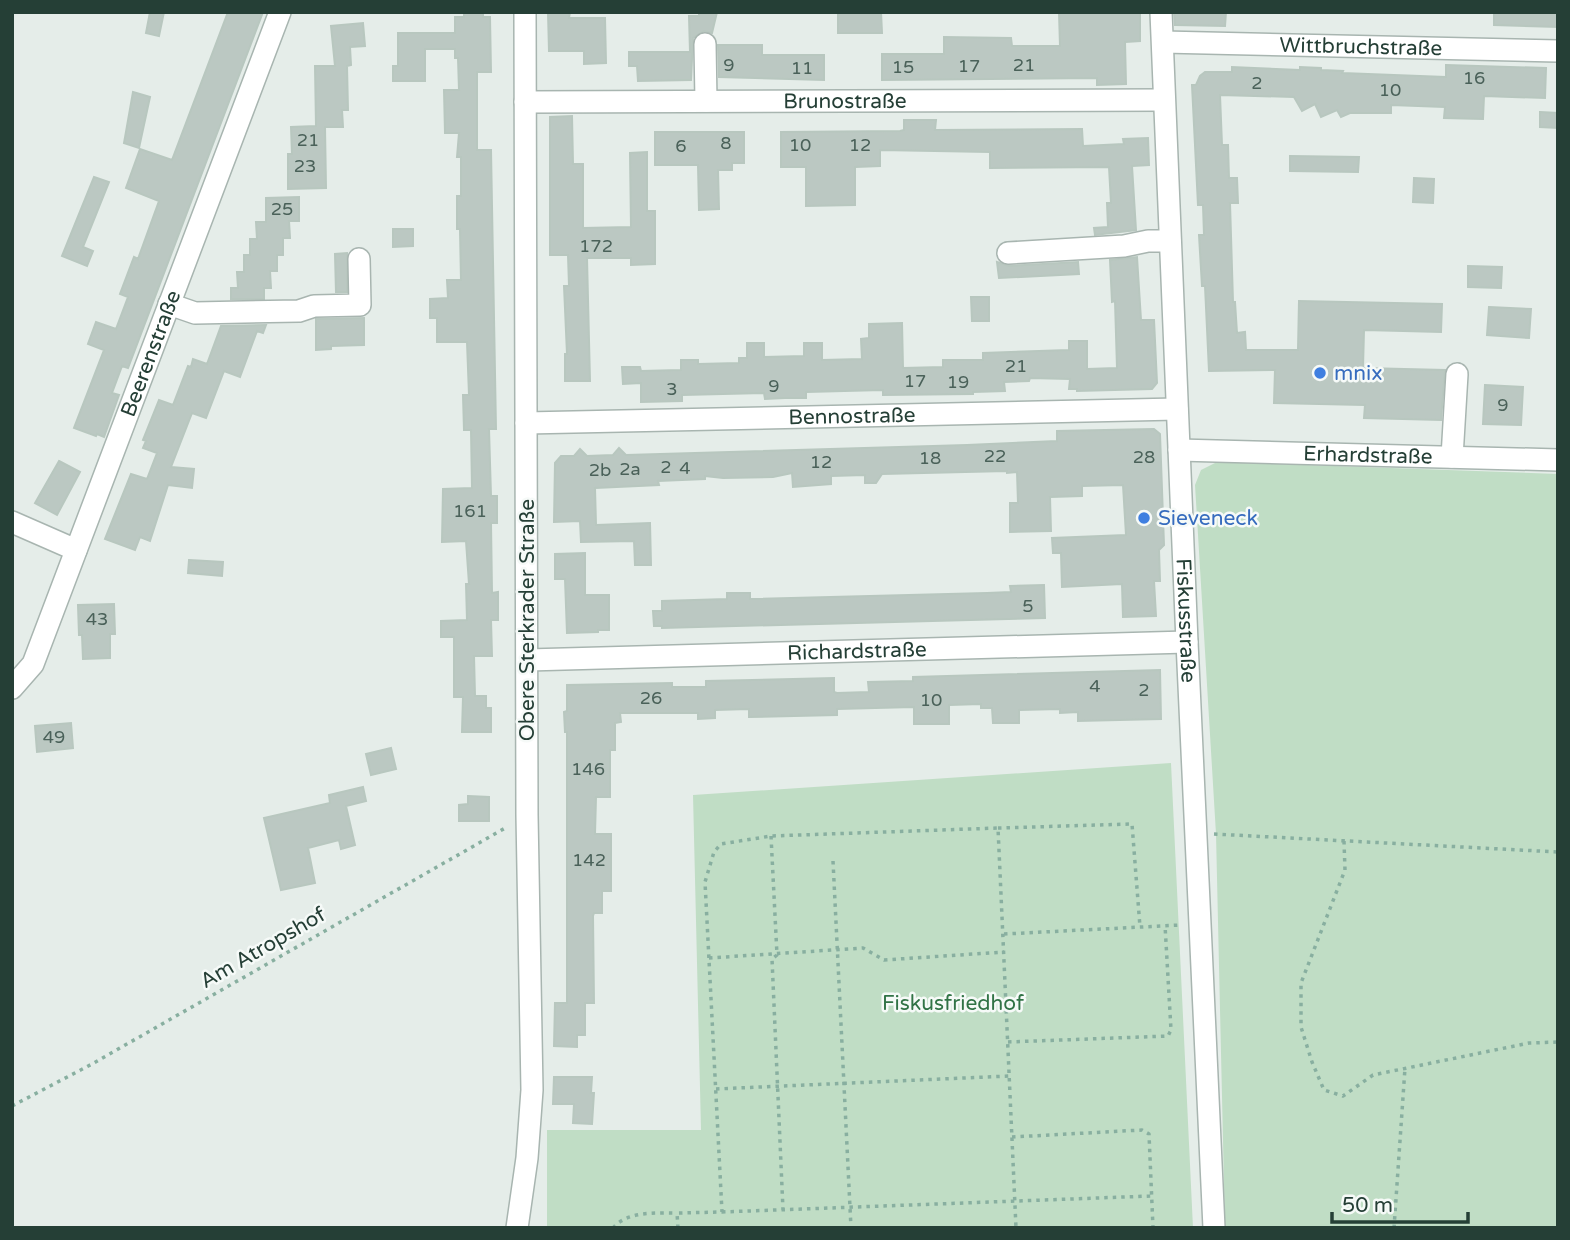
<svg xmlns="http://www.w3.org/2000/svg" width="1570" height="1240" font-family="'Varela Round',sans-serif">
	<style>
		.green { fill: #c0ddc5 }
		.building { fill: #bbc8c2; stroke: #b8c7bf; stroke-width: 2 }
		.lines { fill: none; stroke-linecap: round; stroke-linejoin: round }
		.minor-casing { stroke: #a8b5b0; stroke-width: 24 }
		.path { stroke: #88afa0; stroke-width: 3.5; stroke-dasharray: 3.5 5; stroke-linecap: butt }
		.minor { stroke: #fff; stroke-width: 21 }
		.shop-dot { fill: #3f7fe0; stroke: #f6faf8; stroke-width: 2.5 }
		.labels { text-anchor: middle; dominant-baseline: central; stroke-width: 5; stroke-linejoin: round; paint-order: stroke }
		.number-label { font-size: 18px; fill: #4a6159 }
		.street-label { font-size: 21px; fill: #253f36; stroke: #f6faf8 }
		.shop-label { font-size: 21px; fill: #366cbe; stroke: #f6faf8; text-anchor: start }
		.park-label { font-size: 21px; fill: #317346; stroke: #f6faf8 }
	</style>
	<rect width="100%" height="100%" fill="#e5ede9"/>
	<!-- green -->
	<path class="green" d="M1217 462 1558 474V1228H1225L1216 834 1195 485 1201 470Z
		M1171 763 1193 1228H547V1130H701L693 795Z"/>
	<!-- building -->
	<path class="building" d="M150 12H164L159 36 146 33Z
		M228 12H263L128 368 122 366 112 393 119 395 104 437 97 434 96 436 74 428 104 350 88 344 96 322 116 329 128 297 120 294 134 257 138 259 159 201 126 188 140 149 172 160Z
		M464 12H483V17H490L491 72H477V150H491L496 429H489L491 496H497V523H491L492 593 498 592V620H491L492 656H474L475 696H486V708H491V732H462L463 697H454V637H441V621L467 620 466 584H469L466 541 442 542 443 489 472 488 471 430H464L463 395H469L467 342H437V318H430V299L448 298 447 280H461L460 229H457V196H461V157H457L459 133H445L444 90H459L458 58H455V49H425V81H393V66H398V33H455V17H464Z
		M548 12H570L569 18H605L606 63 584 64V51H549Z
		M699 12H717L712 33 704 31 693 38 691 80 638 81 637 66H629V52H690L689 16H699Z
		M838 12H881L882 33H838Z
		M1059 12H1140V41L1125 42 1126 84 1097 85V78L882 80V54H944V37L1011 38 1012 46H1060Z
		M1174 12H1226L1225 26 1175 25Z
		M1494 12H1558V27L1494 25Z
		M363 23 365 46 350 47 351 65 347 66 348 110H342L343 127H325L326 188 288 189V154H292L291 127 316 126 315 66H335L331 26Z
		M718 45H762V55H824V80L719 77Z
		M1446 65 1546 68 1545 98 1484 96 1483 119 1444 118 1445 107 1391 105V113H1350L1341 117 1337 110 1321 117 1315 104 1302 111 1294 97 1220 95 1222 145H1228L1229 178H1237L1238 203H1230L1233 302H1235L1237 333 1245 332 1246 350H1298L1299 301 1442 304 1441 332 1364 330 1363 368 1445 370 1441 420 1364 418 1365 405 1274 403 1275 370 1209 371 1205 286H1202L1199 235H1204L1203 205H1198L1192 85H1196L1200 76 1205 72H1232V67L1300 70V67L1321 68V70L1343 71 1342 73 1446 77Z
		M133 92 150 97 139 148 124 143Z
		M1540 112 1558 113V128L1540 127Z
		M572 116 573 164H583V228L631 227 630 153 647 152V211H655V264L631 265V258H587L590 381H565V354H567L564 286H569L568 255H550V117Z
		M904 120H936L935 130 1082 129 1083 146 1124 144 1123 139 1148 138 1149 165 1132 166 1136 230 1095 235 1094 228 1108 227 1107 203H1111L1109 167 990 168V152L880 150V166L855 167V205L806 206V167H781V132L900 131 904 130Z
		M655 132H744V163H732V170H718L719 209 699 210 698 165H655Z
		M1290 156 1359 157 1358 172 1290 171Z
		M94 177 109 182 83 247 93 251 87 266 62 256Z
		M1414 178 1434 179 1433 203 1413 202Z
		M299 197V221H289L290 238H283V255H277V271H270L271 288H264V299H231V288H238L237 272H244V255H250V239H257L256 222H266V198Z
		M393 229H413V246L393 247Z
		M347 253V292H336L335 254Z
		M1137 257 1141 320H1154L1157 383 1152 389 1077 391V389H1069L1070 379 1030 378 1029 381 1004 382 1005 391 973 392V394L883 395V390L806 392V398H785L765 399 764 393 682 395V401L641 402V383L623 384 622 367H640L641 371 681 370V360H698V364L739 363V358H747V343H764V357L804 356V343H822V360L862 359 861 339 869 338V324L902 323 903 368 943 367V360H983V353L1069 350V341H1087V369L1117 368 1115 301 1112 302 1110 260Z
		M997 262 1009 266 1078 262 1079 274 999 278Z
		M1468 266 1502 267 1501 288 1468 287Z
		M971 297H989V321H972Z
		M1489 307 1531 309 1529 338 1487 335Z
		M364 318V345L331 346V349L316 350V319Z
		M266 325 263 333 257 331 240 377 224 371 206 418 192 413 171 467 194 469 192 488 168 485 150 541 140 537 135 550 105 539 131 474 147 479 157 453 143 448 146 441 143 440 159 400 173 405 188 366 191 367 193 359 207 364 221 326Z
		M1485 385 1523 387 1521 425 1483 424Z
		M1154 429 1160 434 1164 545 1159 550 1160 581H1154L1156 616 1123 617 1122 584 1062 587 1061 553H1053L1052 538 1126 535 1123 485 1082 486V496L1050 497 1051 531 1010 532V503H1018L1017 472 1007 473V471L882 474 876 483H865V475L831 476V484L793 487 792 473 773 477 723 478 705 476V479L658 481 659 485 595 488 596 525 650 523 651 565H635L634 541 581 542 580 521 554 522 555 463 561 456H574L580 449 587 456 613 455 619 448 626 455 967 445 1057 441V431Z
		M59 461 80 472 57 515 35 503Z
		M585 553V595H609V630H598V632L567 633 565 579H555V554Z
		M189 560 223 562 222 576 188 573Z
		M1044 585 1045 618 662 628V626H654L653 611H662V601L727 599V593H750V599L987 593 1011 592 1010 586Z
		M114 604 115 634H110V658L83 659 82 635H79L78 605Z
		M1160 670 1161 719 1078 721V712L1060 713V709L1019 710V723H993L992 708H981V704L949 705V724H914V707L837 709V715L749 717V709L715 710V718L698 719V713H620L621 722 615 723V750H610V797H596L595 834H611V891H602V913H594L593 916 594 1003H585V1035H577V1047L554 1046 555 1003H567V732H565L564 712 567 711V685L672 683V687H706V681L834 678V692L837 693 869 692 868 682 913 681V677Z
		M71 723 73 748 37 752 35 726Z
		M391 748 396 769 371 775 366 754Z
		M363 787 366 801 346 806 355 845 341 849 339 840 308 848 315 883 281 890 264 818 330 803 329 795Z
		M468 796 489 797V821H459V805L468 804Z
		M554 1077H592L591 1093H594L592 1124 573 1123 574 1104H553Z"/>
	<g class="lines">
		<!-- minor casing -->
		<g class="minor-casing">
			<g id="minor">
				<path id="s1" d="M1161 12 1187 642 1214 1228"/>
				<path id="s2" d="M1163 42 1558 51"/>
				<path d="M705 44 706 101"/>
				<path id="s3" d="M525 102 1164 100"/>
				<path d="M1008 253 1124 246 1148 241H1170"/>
				<path d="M169 304 195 313 299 311 314 306 360 305 359 259"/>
				<path id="s4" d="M526 423 1177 409"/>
				<path id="s5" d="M1179 450 1558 460"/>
				<path d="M1452 457 1457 374"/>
				<path d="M12 522 76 550"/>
				<path id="s6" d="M528 660 1187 642"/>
				<path id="s7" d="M12 688 33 664 280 12"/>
				<path d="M517 1228 527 1158 532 1090 527 815 525 12"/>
			</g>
		</g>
		<!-- path -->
		<path class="path" d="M998 828 1132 824 1140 927
			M1214 834 1558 852
			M771 836 777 955 772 959 783 1210
			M1344 841 1345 870 1301 983V1027L1312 1062 1324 1090 1343 1096 1373 1075 1529 1043 1558 1042
			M833 861 851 1228
			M1004 934 1181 925
			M709 958 863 948 884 960 1004 952
			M1008 1042 1168 1036 1171 1030 1165 925
			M716 1089 1009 1076
			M12 1106 92 1064 507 827
			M1012 1137 1142 1130 1149 1134 1153 1228
			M722 1212 1151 1196
			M613 1228C627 1211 656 1213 676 1213
			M678 1228 677 1213 722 1212 705 882 714 852 721 844 771 836 998 828 1016 1228
			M1394 1228 1405 1068"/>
		<!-- minor -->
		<use href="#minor" class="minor"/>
	</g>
	<!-- markers -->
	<g class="shop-dot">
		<circle cx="1320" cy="373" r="7"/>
		<circle cx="1144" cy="518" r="7"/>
	</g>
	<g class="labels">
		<!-- number labels -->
		<g class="number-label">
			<text x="729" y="65">9</text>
			<text x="1024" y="65">21</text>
			<text x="969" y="66">17</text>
			<text x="903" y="67">15</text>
			<text x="802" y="68">11</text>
			<text x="1474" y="78">16</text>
			<text x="1257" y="83">2</text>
			<text x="1390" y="90">10</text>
			<text x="308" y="140">21</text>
			<text x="726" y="143">8</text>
			<text x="800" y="145">10</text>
			<text x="860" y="145">12</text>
			<text x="681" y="146">6</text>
			<text x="305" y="166">23</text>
			<text x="282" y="209">25</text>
			<text x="596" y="246">172</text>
			<text x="1016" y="366">21</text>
			<text x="915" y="381">17</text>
			<text x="958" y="382">19</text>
			<text x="774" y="386">9</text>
			<text x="672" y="389">3</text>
			<text x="1503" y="405">9</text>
			<text x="995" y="456">22</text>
			<text x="1144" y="457">28</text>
			<text x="930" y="458">18</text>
			<text x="821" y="462">12</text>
			<text x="666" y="467">2</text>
			<text x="685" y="468">4</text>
			<text x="630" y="469">2a</text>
			<text x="600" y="470">2b</text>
			<text x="470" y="511">161</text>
			<text x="1028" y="606">5</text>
			<text x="97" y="619">43</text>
			<text x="1095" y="686">4</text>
			<text x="1144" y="690">2</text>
			<text x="651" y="698">26</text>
			<text x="931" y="700">10</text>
			<text x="54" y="737">49</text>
			<text x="588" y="769">146</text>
			<text x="589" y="860">142</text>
		</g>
		<!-- street labels -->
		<g class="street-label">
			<text stroke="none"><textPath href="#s2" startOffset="198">Wittbruchstraße</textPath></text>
			<text stroke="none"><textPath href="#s3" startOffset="320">Brunostraße</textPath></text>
			<text stroke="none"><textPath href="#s7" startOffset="364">Beerenstraße</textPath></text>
			<text stroke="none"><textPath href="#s4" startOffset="326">Bennostraße</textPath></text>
			<text stroke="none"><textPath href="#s5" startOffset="189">Erhardstraße</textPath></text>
			<text transform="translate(527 620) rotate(-90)">Obere Sterkrader Straße</text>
			<text stroke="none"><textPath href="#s1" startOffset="609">Fiskusstraße</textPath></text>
			<text stroke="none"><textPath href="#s6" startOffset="329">Richardstraße</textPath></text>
			<text transform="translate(263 948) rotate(-30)">Am Atropshof</text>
		</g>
		<!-- shop labels -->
		<g class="shop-label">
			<text x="1334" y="373">mnix</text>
			<text x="1158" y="518">Sieveneck</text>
		</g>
		<!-- park labels -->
		<g class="park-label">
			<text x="953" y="1003">Fiskusfriedhof</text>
		</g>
	</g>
	<!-- border -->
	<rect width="1570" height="1240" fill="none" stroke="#253f36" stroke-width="28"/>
	<!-- scale -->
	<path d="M1332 1212v10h136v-10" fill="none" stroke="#253f36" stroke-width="3.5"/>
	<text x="1342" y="1212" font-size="21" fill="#253f36" stroke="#f6faf8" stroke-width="5" paint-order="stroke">50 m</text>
</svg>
